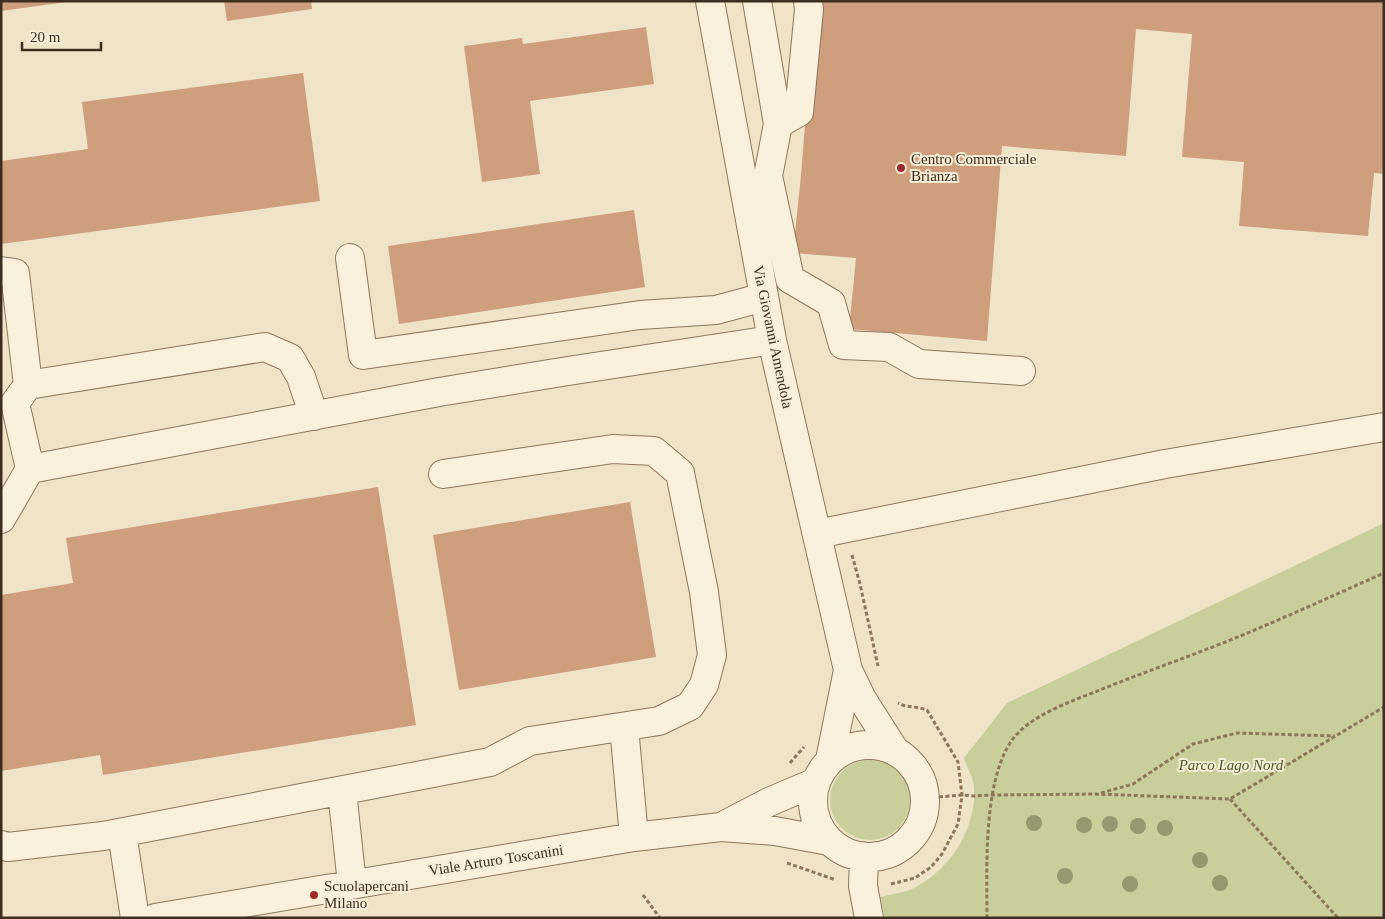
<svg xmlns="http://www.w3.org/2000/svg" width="1385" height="919" font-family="'Times New Roman',serif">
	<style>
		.green { fill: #c9cf9b }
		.building { fill: #cf9f7d }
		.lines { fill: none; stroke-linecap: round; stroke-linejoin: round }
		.minor-casing { stroke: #8d765c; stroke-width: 30 }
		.path { stroke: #8d765c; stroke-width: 3; stroke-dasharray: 4 2.5; stroke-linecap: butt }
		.minor { stroke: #faf1dc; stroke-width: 28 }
		.tree { fill: #96986f }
		.poi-dot { fill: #9e2a2b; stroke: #f7eed8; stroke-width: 2 }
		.labels { text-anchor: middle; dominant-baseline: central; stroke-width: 4; stroke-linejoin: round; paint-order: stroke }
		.poi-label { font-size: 15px; fill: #3d2e20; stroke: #f7eed8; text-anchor: start }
		.street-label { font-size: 15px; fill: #3d2e20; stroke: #f7eed8 }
		.park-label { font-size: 15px; font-style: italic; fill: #4d5a26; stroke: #f7eed8 }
	</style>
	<rect width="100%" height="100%" fill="#f0e4c8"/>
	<!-- green -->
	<path class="green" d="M1384 523V918H885L880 897C891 894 904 893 914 888 950 870 977 828 974 787 973 778 967 767 964 758L1007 703Z
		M830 800a40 40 0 1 1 80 0a40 40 0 1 1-80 0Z"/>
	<!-- building -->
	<path class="building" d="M1 1H66V2L1 11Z
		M224 1H311L312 9 227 21Z
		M815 1H1384V174L1374 173 1368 236 1239 226 1244 162 1182 157 1192 34 1136 29 1126 156 1002 146 987 341 849 329 856 258 793 253 801 175Z
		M646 27 654 84 530 101 540 174 482 182 464 46 522 38 523 44Z
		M303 73 320 201 1 244V161L88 149 82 102Z
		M634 210 645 287 399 324 388 246Z
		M378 487 416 725 103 775 100 755 1 771V595L73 583 66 538Z
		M630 502 656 657 459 690 433 535Z"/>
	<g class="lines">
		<!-- minor casing -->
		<g class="minor-casing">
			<path id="minor" d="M710 1 772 340 848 670 862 699 895 751
				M757 1 778 124 768 176 790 279 831 303 843 345 889 347 919 364 1021 371
				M778 124 799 112 809 10 808 1
				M350 258 363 355 640 315 716 310 764 297
				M1 271 15 273 28 385
				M30 469 15 403 28 385 265 347 290 358 301 377 314 416
				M1 519 30 469 439 392 568 371 772 340
				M817 534 1165 464 1384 427
				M624 727 634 837
				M813 801a56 56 0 1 1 112 0a56 56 0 1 1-112 0Z
				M830 760 848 670
				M342 791 352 884
				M721 827 769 802 816 782
				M122 833 135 918
				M1 845 8 847 103 836 490 762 530 741 659 721 690 706 704 685 712 655 704 592 680 473 654 451 613 449 443 474
				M864 857 863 886 869 918
				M155 918 634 837 721 827 775 831 829 841"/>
		</g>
		<!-- path -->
		<path class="path" d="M852 555 860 584 878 666
			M790 763 804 747
			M1101 793 1133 784 1193 744 1237 733 1335 736
			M926 798 962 795 974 796 993 795 1095 794 1230 799 1384 707
			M1230 799 1338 918
			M787 863 836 880
			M891 884 915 878 931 867 942 854 958 824 962 795 958 762 927 710C917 706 907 708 898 703
			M643 895 660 918
			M987 918C987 868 983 786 1010 743 1027 716 1072 701 1100 690 1142 673 1185 658 1228 641 1280 620 1332 596 1384 573"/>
		<!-- minor -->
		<use href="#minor" class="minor"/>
	</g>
	<!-- trees -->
	<g class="tree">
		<circle cx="1034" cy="823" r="8"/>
		<circle cx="1110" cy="824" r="8"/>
		<circle cx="1084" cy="825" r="8"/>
		<circle cx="1138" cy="826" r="8"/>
		<circle cx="1165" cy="828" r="8"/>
		<circle cx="1200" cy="860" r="8"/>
		<circle cx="1065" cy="876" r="8"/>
		<circle cx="1220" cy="883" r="8"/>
		<circle cx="1130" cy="884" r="8"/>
	</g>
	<!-- markers -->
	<g class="poi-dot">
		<circle cx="901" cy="168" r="5"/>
		<circle cx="314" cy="895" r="5"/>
	</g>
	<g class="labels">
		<!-- poi labels -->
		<g class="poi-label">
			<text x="911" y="159">Centro Commerciale<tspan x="911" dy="17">Brianza</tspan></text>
			<text x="324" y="886">Scuolapercani<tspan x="324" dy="17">Milano</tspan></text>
		</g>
		<!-- street labels -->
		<g class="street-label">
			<text transform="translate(773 337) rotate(78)">Via Giovanni Amendola</text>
			<text transform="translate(496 860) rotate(-9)">Viale Arturo Toscanini</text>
		</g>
		<!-- park labels -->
		<g class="park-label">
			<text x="1231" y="765">Parco Lago Nord</text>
		</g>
	</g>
	<!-- border -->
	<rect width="1385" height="919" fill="none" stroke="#3d2e20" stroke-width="5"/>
	<!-- scale -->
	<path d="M22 42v8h79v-8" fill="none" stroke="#3d2e20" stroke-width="2.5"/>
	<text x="30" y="42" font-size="15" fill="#3d2e20" stroke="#f7eed8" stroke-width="4" paint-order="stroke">20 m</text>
</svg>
